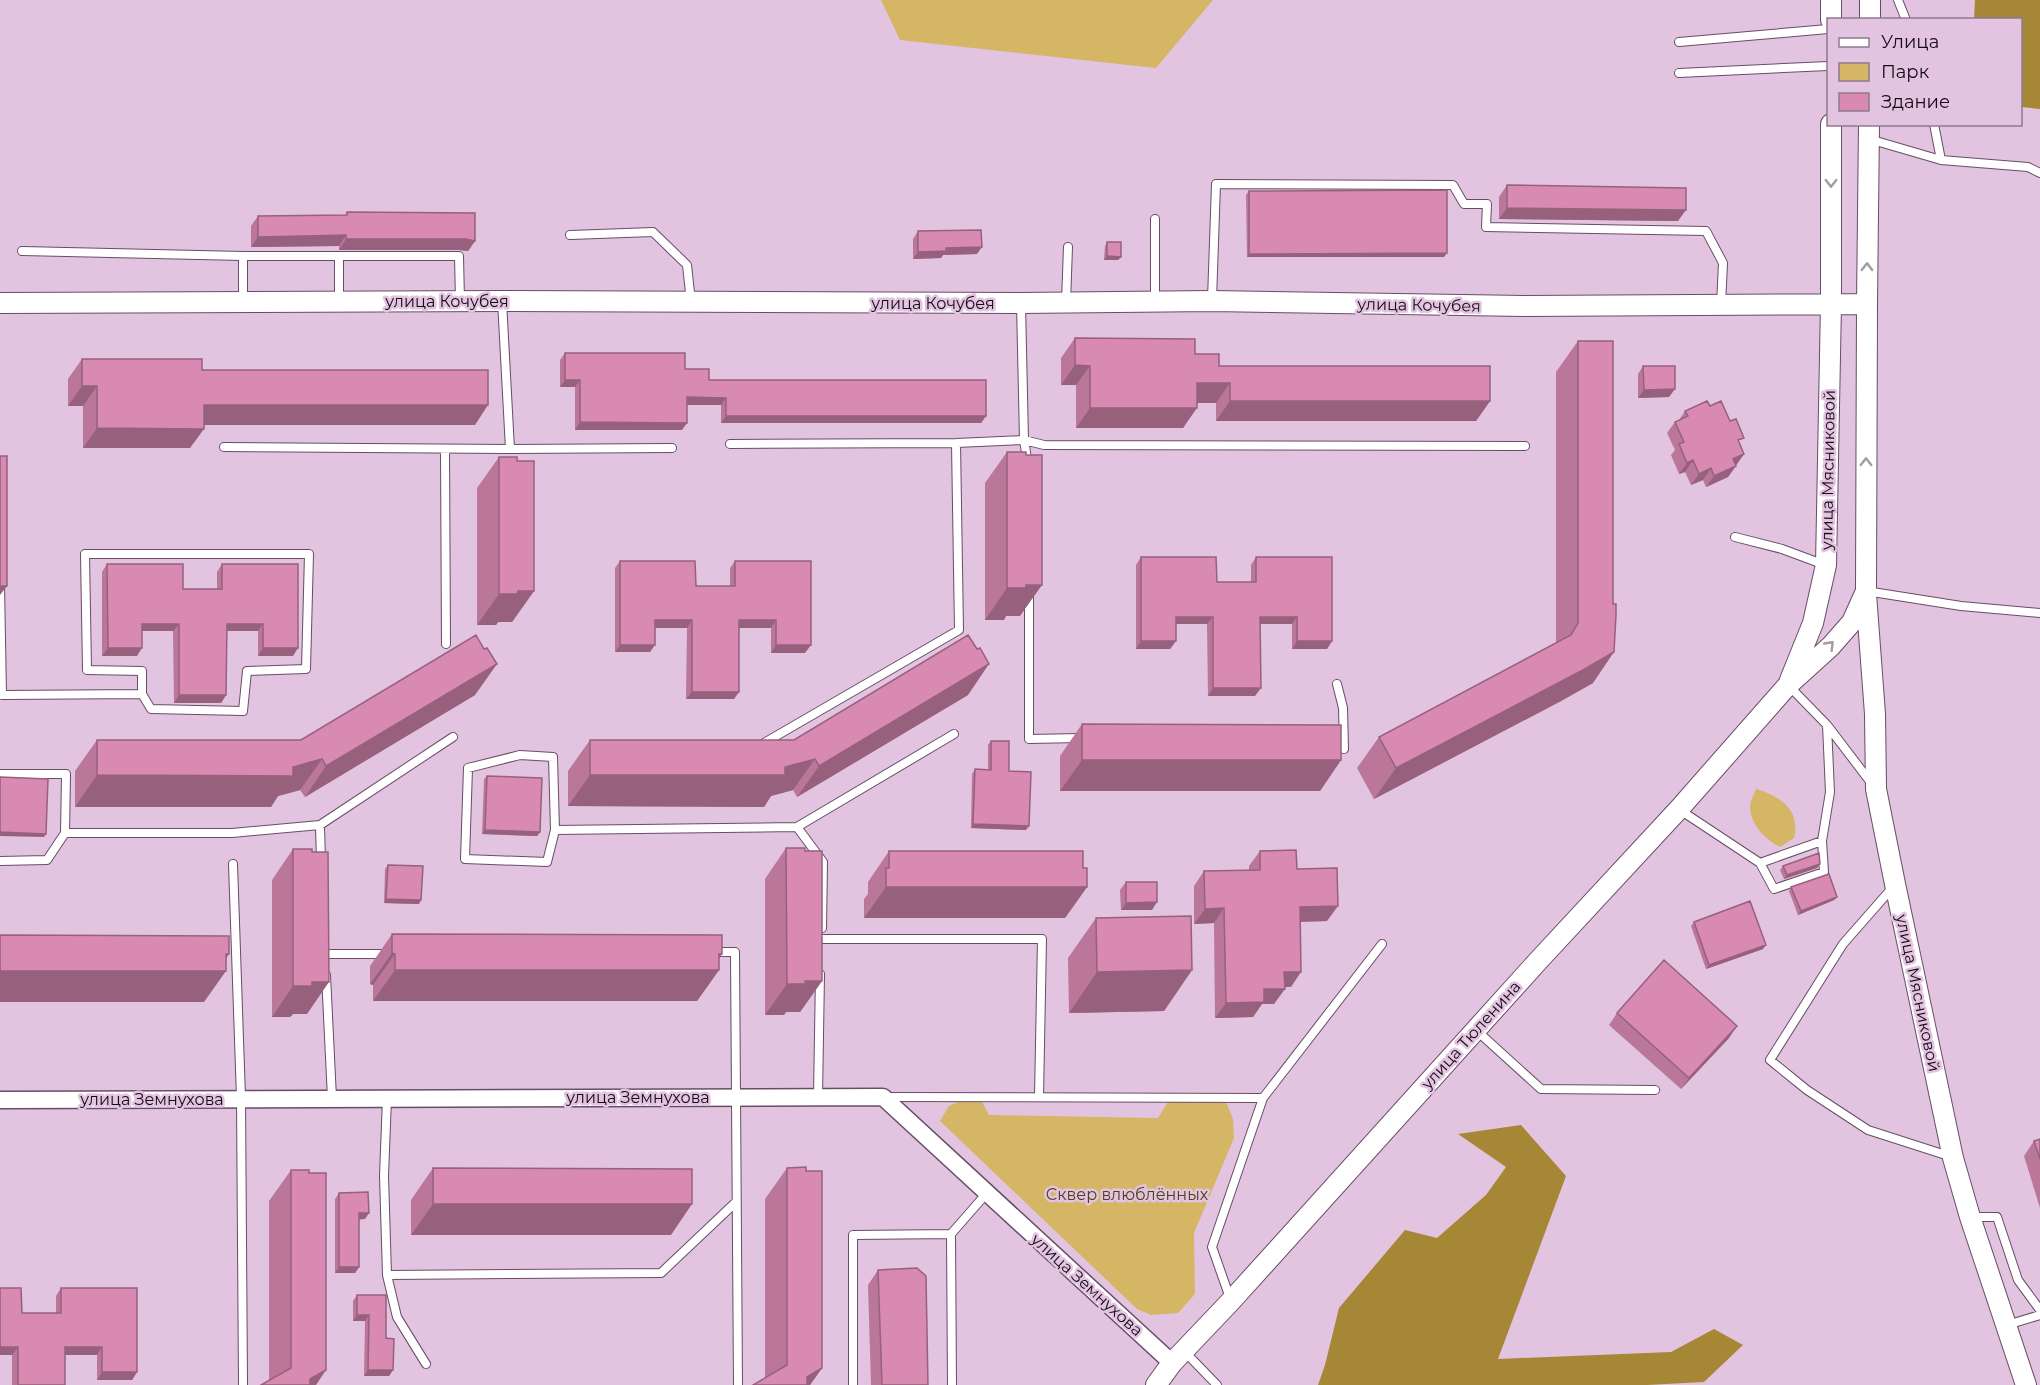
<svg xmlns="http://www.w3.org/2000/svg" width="2040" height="1385" font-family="Montserrat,sans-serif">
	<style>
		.green { fill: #d5b665 }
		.forest { fill: #a68735 }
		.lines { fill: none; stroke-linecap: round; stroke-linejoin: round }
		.service-casing { stroke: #684d66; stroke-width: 10 }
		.minor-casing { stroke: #684d66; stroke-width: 19 }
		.tertiary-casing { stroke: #684d66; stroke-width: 22 }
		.service { stroke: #fff; stroke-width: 8 }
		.minor { stroke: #fff; stroke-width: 16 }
		.tertiary { stroke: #fff; stroke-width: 20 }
		.wall { fill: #ba7799 }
		.shaded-wall { fill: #97617d }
		.building { fill: #d88ab2; stroke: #97617d; stroke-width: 1.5 }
		.oneway { stroke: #a19da1 }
		.labels { text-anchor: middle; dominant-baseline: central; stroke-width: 5; stroke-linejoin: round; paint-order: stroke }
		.street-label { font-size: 16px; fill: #150b15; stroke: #e2c3e0 }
		.park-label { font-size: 16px; fill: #4e411e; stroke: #e2c3e0 }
	</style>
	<rect width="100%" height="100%" fill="#e2c3e0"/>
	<!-- green -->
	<path class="green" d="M881 0H1213L1156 68 900 40Z
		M1756 789C1780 796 1801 810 1794 838L1780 847C1766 840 1751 825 1750 808 1750 802 1754 794 1756 789Z
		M964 1099 982 1102 989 1115 1158 1118 1168 1102H1226L1233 1119 1234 1138 1194 1233 1195 1294 1178 1313 1151 1315 1137 1309 940 1121 949 1106Z"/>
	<!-- forest -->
	<path class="forest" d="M1975 0H2040V109L2021 107 2020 20 1974 19Z
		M1521 1125 1566 1176 1498 1359 1671 1352 1714 1329 1743 1345 1704 1382 1647 1385H1318L1325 1365 1339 1308 1405 1230 1437 1238 1486 1195 1506 1167 1458 1134Z"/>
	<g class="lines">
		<!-- service casing -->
		<g class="service-casing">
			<path id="service" d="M1898 0 1906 20
				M1679 42 1828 29
				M1679 73 1828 66
				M1934 124 1941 160
				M1869 139 1941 160 2028 167 2040 173
				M1155 219V301
				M570 235 653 232 687 265 691 302
				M22 251 243 256V301
				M243 256H459L460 301
				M339 256V301
				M1212 300 1216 184 1453 185 1464 204H1487L1486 227 1706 231 1723 263 1721 305
				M1066 302 1068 247
				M730 444 956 443 1024 440 1021 304
				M224 447 510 449 502 301
				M445 449 446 644
				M510 449 672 448
				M1028 465 1024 440 1044 445 1525 446
				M1735 537 1782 549 1825 565
				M0 585 2 695 142 694 151 709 243 711 247 671 306 669 309 554H85L87 670 142 671V694
				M1866 591 1961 606 2040 613
				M1029 595V739L1081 738
				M1827 725 1872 784
				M764 743 959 630 956 443
				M1332 744 1344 749 1343 708 1337 684
				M0 774H66L65 833 47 860 0 861
				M1680 810 1760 863 1822 841 1830 792 1827 725 1788 685
				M320 825 321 863
				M555 830 553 757 520 755 468 768 465 859 547 862 555 830 797 827
				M65 833H232L320 825 453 737
				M1760 863 1774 889 1824 872 1822 841
				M233 864 241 1098 243 1385
				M1893 887 1843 944 1770 1060 1807 1090 1868 1130 1952 1157
				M822 928 823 862 797 827 954 734
				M821 939H1042L1039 1097
				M713 952H735L738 1385
				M325 954H388
				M326 975 332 1098
				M1476 1030 1541 1089 1655 1090
				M818 1096 820 974
				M885 1097 1263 1098 1212 1247 1231 1301
				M387 1098 384 1176 387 1275 397 1317 426 1364
				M1263 1098 1382 944
				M1970 1217H1997L2018 1280 2040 1310
				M387 1275 661 1273 736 1202
				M2007 1325 2040 1315
				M1184 1351 1217 1385
				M853 1385V1235L951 1234
				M952 1385 951 1234 986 1194"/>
		</g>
		<!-- minor casing -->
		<g class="minor-casing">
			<path id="minor" d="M0 1100 883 1097 1172 1363"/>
		</g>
		<!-- tertiary casing -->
		<g class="tertiary-casing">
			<path id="tertiary" d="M1831 0V20
				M1870 20V0
				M0 303 502 301 1021 303 1212 301 1525 306 1867 304
				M1866 594 1875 714 1876 789 1895 884 1953 1158 1970 1217 2026 1385
				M1790 680 1813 623 1826 565 1831 303V124
				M1156 1385 1172 1363 1231 1301 1538 961 1679 809 1788 685 1831 646 1852 622 1866 591 1867 304 1869 124"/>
		</g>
		<!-- service -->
		<use href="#service" class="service"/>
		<!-- minor -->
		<use href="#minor" class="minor"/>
		<!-- tertiary -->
		<use href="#tertiary" class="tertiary"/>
	</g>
	<!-- wall -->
	<path class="wall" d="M1507 185 1678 221 1499 219V197Z
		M1249 191 1444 257H1247L1246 195Z
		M347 212 475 241 468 251 459 250H339V246L251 247V226L258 216 345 215Z
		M918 231 977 254 943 255 941 258 913 259V239Z
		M1107 242 1121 257 1118 260H1104L1105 246Z
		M1075 338 1195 354 1219 366 1490 401 1476 421H1216V403H1197L1183 428H1076V385H1061V358Z
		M1578 341 1593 683 1561 701 1374 799 1357 768 1379 737 1556 643V372Z
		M565 353 685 369 709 380 986 416 981 423H721V405H687L682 430H575V387H560V360Z
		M82 359 202 370 475 425H204L190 448H83V406H68V379Z
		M1643 366 1669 397 1638 398V374Z
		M1710 406 1740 443 1744 454 1728 477 1706 487 1703 480 1691 485 1685 472 1679 474 1671 455 1675 450 1667 433 1675 422 1679 420 1685 411Z
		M1007 452 1020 616H1006L1004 620H985V483Z
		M499 457 534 591 512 622H498L496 625H477V488Z
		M1141 557 1217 582H1251V565L1256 557 1332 641 1327 649H1292V624H1260L1255 696H1208L1207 624H1176V641L1170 649H1136V565Z
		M620 561 696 586H730V568L735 561 805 653H771V628H739L734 699H686L687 628H655L650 652H615V568Z
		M107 564 183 589H217V572L222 564 293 656H258V631H227L226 695 221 703H174L173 631H142L137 656H102V572Z
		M475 695 305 797 300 790 278 796 271 807H75V771L97 740H301Z
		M968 695 797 797 793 790 771 796 764 807 568 806V771L590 740H794Z
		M1082 724 1341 760 1320 791H1060V756Z
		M991 741 1009 771 1026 830 971 828 972 774 975 769 988 770V745Z
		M487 776 540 832 537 836 482 834 484 779Z
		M786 848 805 851 822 981 800 1012H786L784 1015H765V879Z
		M293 849 307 1014H293L290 1017H272V880Z
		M889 851 1083 868 1087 887 1065 918H864V899L868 894V882Z
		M1260 851 1297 869 1327 921 1300 922 1291 987H1284L1274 1004H1262L1253 1017 1215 1018 1214 923 1194 924V886L1204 871 1249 870V866Z
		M1820 864 1817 868 1784 879 1780 870 1783 866Z
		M388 865 419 904 384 903 385 869Z
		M1126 882 1152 910H1121L1120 890Z
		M1791 887 1837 897 1834 900 1798 915 1789 891Z
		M1096 918 1192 970 1164 1011 1069 1013 1068 958Z
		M1694 922 1763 949 1706 969 1691 926Z
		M392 934 722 954 719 958V970L697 1001H373V985L370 984V966Z
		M1617 1013 1729 1038 1681 1089 1609 1025Z
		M2040 1139V1208L2024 1156 2034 1141Z
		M433 1168 671 1235H411V1200Z
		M787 1168 822 1368 810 1385H753L765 1378V1199Z
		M291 1170 316 1385 269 1380V1201Z
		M339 1193 365 1219H359V1267L355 1273H335V1199Z
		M878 1270 928 1385H871L868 1285Z
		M0 1288 22 1313H56V1296L61 1288 137 1372 132 1380H97V1355H65V1385H12V1355H0Z
		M357 1295 386 1338 393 1370 389 1376H364L365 1321H353V1301Z"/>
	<!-- shaded-wall -->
	<path class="shaded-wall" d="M1507 208 1686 210 1678 221 1499 219Z
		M346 235 339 246 251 247 258 237Z
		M346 239H466L475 241 468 251 459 250H339Z
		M982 247 977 254 943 255 941 258 913 259 918 252 946 248Z
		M1447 253 1444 257H1247L1249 254Z
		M1107 256 1121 257 1118 260H1104Z
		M1075 365 1090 366 1076 385H1061Z
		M565 380H580L575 387H560Z
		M1197 383H1230L1216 403H1183Z
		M82 386H97L83 406H68Z
		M1675 389 1669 397 1638 398 1644 390Z
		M687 397 726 398 721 405H682Z
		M1230 401H1490L1476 421H1216Z
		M204 405H488L475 425H190Z
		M1090 408H1197L1183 428H1076Z
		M726 416H986L981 423H721Z
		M580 422 687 423 682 430H575Z
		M97 428 204 429 190 448H83Z
		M1744 454 1736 465 1725 470 1733 459Z
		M1693 460 1685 472 1679 474 1687 463Z
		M1736 466 1728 477 1706 487 1714 476Z
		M1711 468 1703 480 1691 485 1699 474Z
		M1026 585H1042L1020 616H1006L1004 620H985L1007 588Z
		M0 586H7L0 595Z
		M518 591H534L512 622H498L496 625H477L499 594Z
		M1176 617H1213L1207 624H1170Z
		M1260 617H1297L1292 624H1255Z
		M655 620H692L687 628H650Z
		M739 620H776L771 628H734Z
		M142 624H179L173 631H137Z
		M227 624H263L258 631H221Z
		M1141 641H1176L1170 649H1136Z
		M1297 641H1332L1327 649H1292Z
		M620 645H655L650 652H615Z
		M776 645H811L805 653H771Z
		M108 648H142L137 656H102Z
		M263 648H298L293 656H258Z
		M1614 652 1593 683 1561 701 1374 799 1396 768Z
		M497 664 475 695 305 797 326 766Z
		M989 664 968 695 797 797 819 766Z
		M1213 688H1261L1255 696H1208Z
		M692 692H739L734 699H686Z
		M179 695H226L221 703H174Z
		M322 759 300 790 278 796 271 807H75L97 775 293 767Z
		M815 759 793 790 771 796 764 807 568 806 590 775 785 767Z
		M1082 760H1341L1320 791H1060Z
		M973 824 1029 826 1026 830 971 828Z
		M485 830 540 832 537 836 482 834Z
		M0 832 46 834 44 837 0 836Z
		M1820 864 1817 868 1784 879 1787 875Z
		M886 887H1087L1065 918H864Z
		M1837 897 1834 900 1798 915 1801 911Z
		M386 899 421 900 419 904 384 903Z
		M1157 902 1152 910H1121L1126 903Z
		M1338 906 1327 921 1289 922 1300 907Z
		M1224 908 1214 923 1194 924 1205 909Z
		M1766 945 1763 949 1706 969 1709 965Z
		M392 953 395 954 373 985 370 984Z
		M229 954 218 971H226L204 1002H0V971Z
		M722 954 710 970H719L697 1001H373L395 970Z
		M1192 970 1164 1011 1069 1013 1097 972Z
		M1284 972H1301L1291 987H1274Z
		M805 981H822L800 1012H786L784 1015H765L787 984Z
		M312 982H329L307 1014H293L290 1017H272L293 986Z
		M1264 989H1285L1274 1004H1262L1253 1017 1215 1018 1226 1003Z
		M1737 1026 1729 1038 1681 1089 1689 1078Z
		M433 1204H692L671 1235H411Z
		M359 1213H369L365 1219 355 1220Z
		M339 1267H359L355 1273H335Z
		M357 1315H369L365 1321H353Z
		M0 1347H18L12 1355H0Z
		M65 1347H102L97 1355H60Z
		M822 1368 810 1385H801L807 1377Z
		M326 1370 316 1385H306L310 1379Z
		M368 1370H393L389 1376H364Z
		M102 1372H137L132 1380H97Z"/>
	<!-- building -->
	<path class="building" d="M1507 185 1686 188V210L1507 208Z
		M1447 190V253L1249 254V191Z
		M347 212 475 213V241L466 239H346V235L258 237V216L347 215Z
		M981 230 982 247 946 248V251L918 252V231Z
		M1107 242H1121V257L1107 256Z
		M1075 338 1195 339V354H1219V366H1490V401H1230V383H1197V408H1090V366L1075 365Z
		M1578 341H1613V604H1616V615L1614 652 1583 670 1396 768 1379 737 1571 635 1578 623Z
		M565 353H685V369H709V380H986V416H726V398L687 397V423L580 422V380H565Z
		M82 359H202V370H488V405H204V429L97 428V386H82Z
		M1643 366H1675V389L1644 390Z
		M1707 401 1710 406 1721 401 1730 421 1736 419 1744 438 1738 440 1744 454 1733 459 1736 466 1714 476 1711 468 1699 474 1693 460 1687 463 1679 444 1684 442 1675 422 1688 416 1685 411Z
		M1007 452H1026V455H1042V585H1026V588H1007Z
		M0 456H7V586H0Z
		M499 457H517V461H534V591H518L517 594H499Z
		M1141 557H1216L1217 582H1256V557H1332V641H1297V617H1260L1261 688H1213V617H1176V641H1141Z
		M620 561H695L696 586H735V561H811V645H776V620H739V692H692V620H655V645H620Z
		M107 564H183V589H222V564H298V648H263V624H227L226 695H179V624H142V648H108Z
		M476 635 484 649 487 648 497 664 326 766 322 759 293 767V776L97 775V740H301Z
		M968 635 977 649 980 648 989 664 819 766 815 759 785 767V775H590V740H794Z
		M1082 724 1341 725V760H1082Z
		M991 741H1009V771L1031 772 1029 826 973 824 975 769 991 770Z
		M487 776 542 778 540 832 485 830Z
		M0 777 48 779 46 834 0 832Z
		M786 848H805V851H822V981H805L806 984H787Z
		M293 849H312V852H328L329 982H312V986H293Z
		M1296 850 1297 869 1337 868 1338 906 1300 907 1301 972H1284L1285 989H1264V1002L1226 1003 1224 908 1205 909 1204 871 1260 870V851Z
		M889 851H1083V868H1087V887H886V868H889Z
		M1819 853 1820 864 1787 875 1783 866Z
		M388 865 423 866 421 900 386 899Z
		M1829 874 1837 897 1801 911 1791 887Z
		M1126 882H1157V902L1126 903Z
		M1750 901 1766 945 1709 965 1694 922Z
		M1191 916 1192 970 1097 972 1096 918Z
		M392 934 722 935V954H719V970H395V954L392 953Z
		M0 935 229 936V954H226V971H0Z
		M1664 960 1737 1026 1689 1078 1617 1013Z
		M2040 1139V1159L2034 1141Z
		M806 1167V1171H822V1368L807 1377V1385H753L787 1365V1168Z
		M433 1168 692 1169V1204H433Z
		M291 1170H309V1173H326V1370L310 1379V1385H261L291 1368Z
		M368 1192 369 1213H359V1267H339V1193Z
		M917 1268 926 1276 928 1385H882L878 1270Z
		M0 1288H21L22 1313H61V1288H137V1372H102V1347H65V1385H18V1347H0Z
		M357 1295H386V1338L394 1339 393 1370H368L369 1315H357Z"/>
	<!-- one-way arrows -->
	<defs><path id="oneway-chevron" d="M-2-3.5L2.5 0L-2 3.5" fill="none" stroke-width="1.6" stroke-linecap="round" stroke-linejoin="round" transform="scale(1.5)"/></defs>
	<g class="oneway">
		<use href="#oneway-chevron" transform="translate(1831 183) rotate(90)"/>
		<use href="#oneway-chevron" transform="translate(1867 267) rotate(-89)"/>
		<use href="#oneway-chevron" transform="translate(1866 462) rotate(-90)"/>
		<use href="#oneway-chevron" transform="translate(1830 645) rotate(-46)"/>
	</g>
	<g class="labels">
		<!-- street labels -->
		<g class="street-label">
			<text x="447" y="301">улица Кочубея</text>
			<text x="933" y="303">улица Кочубея</text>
			<text transform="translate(1419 305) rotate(1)">улица Кочубея</text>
			<text transform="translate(1828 470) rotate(-89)">улица Мясниковой</text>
			<text transform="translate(1918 993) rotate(78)">улица Мясниковой</text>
			<text transform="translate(1471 1035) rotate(-48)">улица Тюленина</text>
			<text x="638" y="1097">улица Земнухова</text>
			<text x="152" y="1099">улица Земнухова</text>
			<text transform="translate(1087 1285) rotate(42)">улица Земнухова</text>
		</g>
		<!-- park labels -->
		<g class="park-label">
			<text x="1127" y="1194">Сквер влюблённых</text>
		</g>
	</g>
	<!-- legend -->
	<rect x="1827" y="18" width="195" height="108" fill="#e2c3e0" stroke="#90798f" stroke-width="1.5"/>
	<rect x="1839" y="38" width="30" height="9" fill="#ffffff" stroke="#90798f" stroke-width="1.5"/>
	<text x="1881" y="48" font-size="18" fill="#150b15">Улица</text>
	<rect x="1839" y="63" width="30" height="18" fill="#d5b665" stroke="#90798f" stroke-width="1.5"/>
	<text x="1881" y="78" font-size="18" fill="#150b15">Парк</text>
	<rect x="1839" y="93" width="30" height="18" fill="#d88ab2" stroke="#90798f" stroke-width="1.5"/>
	<text x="1881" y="108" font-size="18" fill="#150b15">Здание</text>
</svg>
